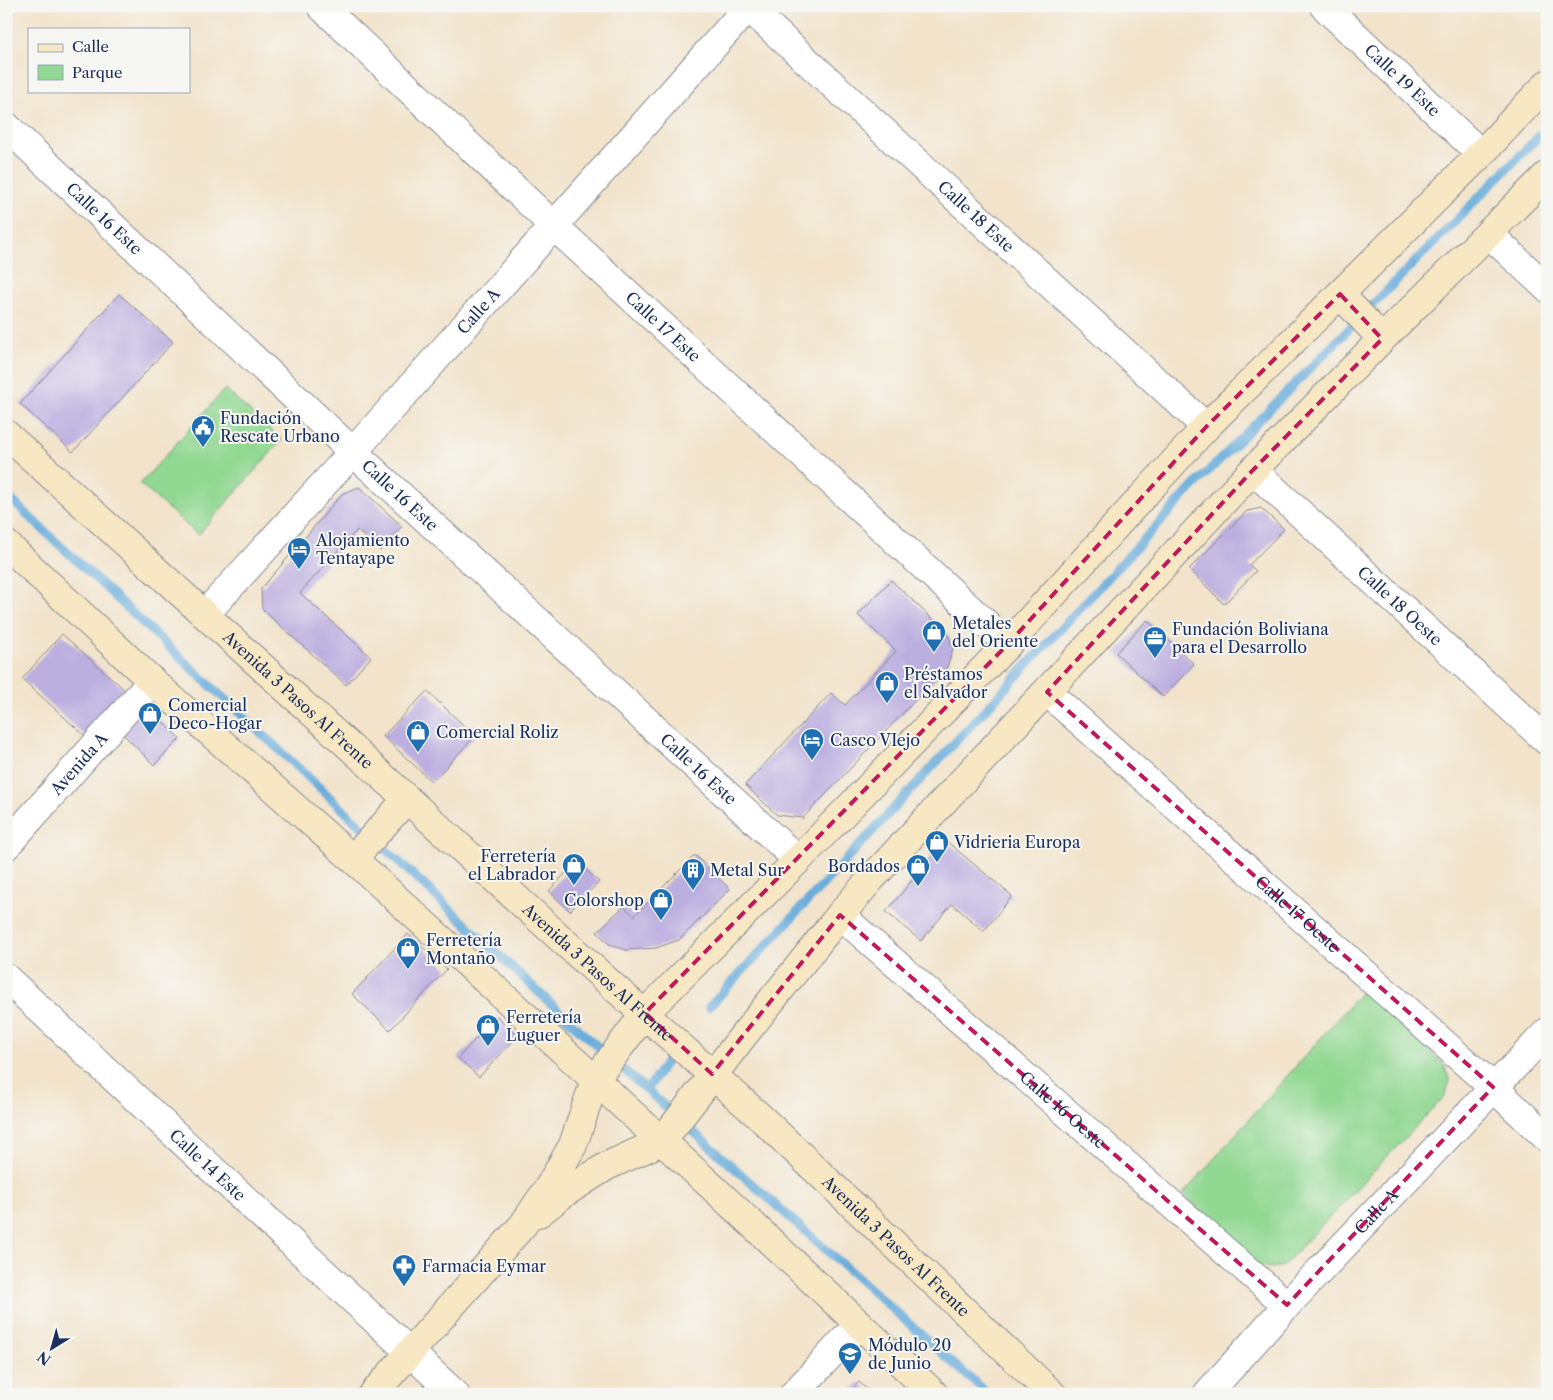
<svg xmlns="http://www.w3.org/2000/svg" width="1553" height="1400" font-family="'Libre Caslon Text',serif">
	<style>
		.green { fill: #91d892; stroke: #568478 }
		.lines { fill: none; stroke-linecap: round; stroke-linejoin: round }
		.stream { stroke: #66abdb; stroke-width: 9 }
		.building { fill: #bbafe0 }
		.street-casing { stroke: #868994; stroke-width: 30 }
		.secondary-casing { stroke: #868994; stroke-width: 30 }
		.street { stroke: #fff; stroke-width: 28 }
		.secondary { stroke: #f7e8c3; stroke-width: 28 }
		.marked { fill: none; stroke: #c2185b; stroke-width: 4; stroke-dasharray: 10 6; stroke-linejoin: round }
		.labels { text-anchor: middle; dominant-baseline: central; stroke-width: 4; stroke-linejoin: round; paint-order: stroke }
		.street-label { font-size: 16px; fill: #1b2f5e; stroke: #f6f6f2 }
		.poi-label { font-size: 16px; fill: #1b2f5e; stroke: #f6f6f2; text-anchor: start }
	</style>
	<rect width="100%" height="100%" fill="#f6f6f2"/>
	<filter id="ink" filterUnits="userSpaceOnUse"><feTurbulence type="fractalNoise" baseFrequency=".02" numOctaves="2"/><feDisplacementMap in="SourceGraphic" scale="10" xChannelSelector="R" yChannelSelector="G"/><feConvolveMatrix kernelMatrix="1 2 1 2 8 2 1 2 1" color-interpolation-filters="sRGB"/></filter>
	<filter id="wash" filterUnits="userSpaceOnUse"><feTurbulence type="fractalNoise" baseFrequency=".0096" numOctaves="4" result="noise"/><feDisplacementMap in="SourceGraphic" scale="20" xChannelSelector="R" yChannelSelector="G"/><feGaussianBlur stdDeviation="1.12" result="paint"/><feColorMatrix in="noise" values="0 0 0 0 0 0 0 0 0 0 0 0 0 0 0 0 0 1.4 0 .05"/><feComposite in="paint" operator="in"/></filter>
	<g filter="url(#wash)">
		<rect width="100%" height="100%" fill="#f2e3ca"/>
		<!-- green -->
		<path class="green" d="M225 389 282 440 198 535 140 484Z
			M1364 989 1444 1065 1450 1081 1445 1096 1283 1266 1272 1268 1258 1266 1183 1194Z"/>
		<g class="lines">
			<!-- stream -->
			<path class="stream" d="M6 495 577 1028 988 1394
				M709 1007 1187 493 1547 128
				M647 1090 669 1058"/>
		</g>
		<g id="blocks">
			<!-- building -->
			<path class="building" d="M119 294 173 342 73 452 20 404Z
				M359 487 402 526 380 551 357 530 300 593 371 657 346 685 262 609 261 589 342 494Z
				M1261 508 1284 529 1249 565 1256 571 1224 604 1189 569 1247 511Z
				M891 580 948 634 953 648 947 667 803 818 777 815 745 785 831 693 845 705 896 651 858 615Z
				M1147 620 1194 664 1163 697 1116 653Z
				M62 634 126 691 85 736 22 679Z
				M427 691 475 736 432 782 383 736Z
				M146 705 180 739 154 765 120 731Z
				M945 840 1012 896 984 931 952 904 921 941 886 912Z
				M695 855 730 889 679 940 656 948 626 950 609 944 597 932 624 906 634 916Z
				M577 861 599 882 570 911 549 891Z
				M408 934 447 969 390 1030 352 994Z
				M497 1016 518 1036 479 1077 458 1058Z
				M859 1382 872 1394H848Z"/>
		</g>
	</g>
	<g filter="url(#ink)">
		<use href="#blocks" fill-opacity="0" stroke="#868994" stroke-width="1"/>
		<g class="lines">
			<!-- street casing -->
			<g class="street-casing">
				<g id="street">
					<path id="s1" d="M321 6 554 226 1008 644"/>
					<path id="s2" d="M747 6 1206 427"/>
					<path id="s3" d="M1324 6 1481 154"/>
					<path id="s4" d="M6 126 353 452 798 860"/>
					<path d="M1489 234 1547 288"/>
					<path id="s5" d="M1253 470 1547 741"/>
					<path id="s6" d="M205 614 353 452 749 6"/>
					<path id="s7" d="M1047 692 1493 1087 1547 1138"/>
					<path id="s8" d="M6 846 152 681"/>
					<path id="s9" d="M840 915 1287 1305"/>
					<path id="s10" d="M6 978 455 1394"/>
					<path d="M794 1394 859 1324"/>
					<path id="s11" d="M1207 1394 1287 1305 1547 1032"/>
				</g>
			</g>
			<!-- secondary casing -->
			<g class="secondary-casing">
				<g id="secondary">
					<path d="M1340 294 1382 339"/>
					<path id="s12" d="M6 434 615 988 760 1117 1052 1394"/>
					<path d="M6 544 152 681 353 859 709 1184 934 1394"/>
					<path d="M353 859 407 799"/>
					<path d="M539 1213 566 1192 607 1166 662 1141 743 1036 840 915 871 879 1253 470 1382 339 1547 175"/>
					<path d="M373 1394 523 1225 549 1187 573 1145 595 1080 645 1013 798 860 1008 644 1206 427 1481 154 1547 84"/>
				</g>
			</g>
			<!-- street -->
			<use href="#street" class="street"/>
			<!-- secondary -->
			<use href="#secondary" class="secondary"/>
		</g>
	</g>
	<!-- marked area -->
	<path class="marked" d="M1340 294 1382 339 1253 470 1047 692 1493 1087 1287 1305 840 915 712 1074 645 1013 1008 644 1206 427Z"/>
	<!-- icons -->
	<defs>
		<g id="civic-pin" transform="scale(1.25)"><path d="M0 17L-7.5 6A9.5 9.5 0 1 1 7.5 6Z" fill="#1f6fb2" stroke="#f6f6f2"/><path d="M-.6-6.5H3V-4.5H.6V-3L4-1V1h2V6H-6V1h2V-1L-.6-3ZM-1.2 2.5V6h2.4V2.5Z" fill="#fff"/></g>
		<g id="hotel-pin" transform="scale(1.25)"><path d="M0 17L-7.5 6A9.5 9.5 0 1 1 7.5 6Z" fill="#1f6fb2" stroke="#f6f6f2"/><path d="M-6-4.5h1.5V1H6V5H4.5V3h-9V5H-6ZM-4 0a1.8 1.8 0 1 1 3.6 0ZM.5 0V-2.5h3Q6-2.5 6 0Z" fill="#fff"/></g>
		<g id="shop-pin" transform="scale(1.25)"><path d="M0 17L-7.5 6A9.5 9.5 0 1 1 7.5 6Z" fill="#1f6fb2" stroke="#f6f6f2"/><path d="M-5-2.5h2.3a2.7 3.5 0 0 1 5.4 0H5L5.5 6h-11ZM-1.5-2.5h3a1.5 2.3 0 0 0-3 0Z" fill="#fff"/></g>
		<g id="office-pin" transform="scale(1.25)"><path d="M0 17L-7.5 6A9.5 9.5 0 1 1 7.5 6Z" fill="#1f6fb2" stroke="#f6f6f2"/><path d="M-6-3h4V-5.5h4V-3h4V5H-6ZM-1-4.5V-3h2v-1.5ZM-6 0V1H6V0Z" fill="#fff"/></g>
		<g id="building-pin" transform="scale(1.25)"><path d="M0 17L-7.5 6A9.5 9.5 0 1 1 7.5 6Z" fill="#1f6fb2" stroke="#f6f6f2"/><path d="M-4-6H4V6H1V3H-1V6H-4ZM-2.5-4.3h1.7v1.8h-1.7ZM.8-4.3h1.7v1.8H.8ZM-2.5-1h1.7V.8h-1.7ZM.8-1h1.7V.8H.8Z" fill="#fff"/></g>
		<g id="pharmacy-pin" transform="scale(1.25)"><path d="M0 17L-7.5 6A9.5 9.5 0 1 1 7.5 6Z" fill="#1f6fb2" stroke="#f6f6f2"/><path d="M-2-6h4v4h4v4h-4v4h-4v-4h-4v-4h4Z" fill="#fff"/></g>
		<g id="school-pin" transform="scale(1.25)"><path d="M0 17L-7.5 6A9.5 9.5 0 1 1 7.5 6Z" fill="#1f6fb2" stroke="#f6f6f2"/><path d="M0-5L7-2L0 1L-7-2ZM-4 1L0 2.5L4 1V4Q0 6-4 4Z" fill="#fff"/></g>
	</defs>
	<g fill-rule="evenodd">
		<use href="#civic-pin" x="203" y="427"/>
		<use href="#hotel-pin" x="299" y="549"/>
		<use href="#shop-pin" x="934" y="632"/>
		<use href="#office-pin" x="1155" y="638"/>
		<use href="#shop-pin" x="887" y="683"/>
		<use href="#shop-pin" x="150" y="714"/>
		<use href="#shop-pin" x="418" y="732"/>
		<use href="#hotel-pin" x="812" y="740"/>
		<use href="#shop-pin" x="937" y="842"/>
		<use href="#shop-pin" x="574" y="865"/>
		<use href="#shop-pin" x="918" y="866"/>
		<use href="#building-pin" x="693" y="870"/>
		<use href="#shop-pin" x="661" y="900"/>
		<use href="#shop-pin" x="408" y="949"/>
		<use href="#shop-pin" x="488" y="1026"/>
		<use href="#pharmacy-pin" x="404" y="1266"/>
		<use href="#school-pin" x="850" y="1354"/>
	</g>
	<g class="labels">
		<!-- street labels -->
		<g class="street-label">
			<text stroke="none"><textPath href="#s3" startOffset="108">Calle 19 Este</textPath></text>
			<text stroke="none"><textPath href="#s2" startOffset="311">Calle 18 Este</textPath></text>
			<text stroke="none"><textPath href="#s4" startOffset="135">Calle 16 Este</textPath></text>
			<text stroke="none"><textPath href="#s6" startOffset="408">Calle A</textPath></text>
			<text stroke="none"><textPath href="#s1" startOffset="469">Calle 17 Este</textPath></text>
			<text stroke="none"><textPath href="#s4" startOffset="540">Calle 16 Este</textPath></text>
			<text stroke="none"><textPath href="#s5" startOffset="200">Calle 18 Oeste</textPath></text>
			<text stroke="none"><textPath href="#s12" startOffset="395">Avenida 3 Pasos Al Frente</textPath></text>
			<text stroke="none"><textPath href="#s8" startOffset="110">Avenida A</textPath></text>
			<text stroke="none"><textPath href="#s4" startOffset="945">Calle 16 Este</textPath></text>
			<text stroke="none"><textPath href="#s7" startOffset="335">Calle 17 Oeste</textPath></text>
			<text stroke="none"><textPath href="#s12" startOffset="800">Avenida 3 Pasos Al Frente</textPath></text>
			<text stroke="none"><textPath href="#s9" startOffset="296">Calle 16 Oeste</textPath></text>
			<text stroke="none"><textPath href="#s10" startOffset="275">Calle 14 Este</textPath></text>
			<text stroke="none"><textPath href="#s11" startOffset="249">Calle A</textPath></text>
			<text stroke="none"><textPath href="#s12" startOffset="1205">Avenida 3 Pasos Al Frente</textPath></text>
		</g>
		<!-- poi labels -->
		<g class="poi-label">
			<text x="220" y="418">Fundación<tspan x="220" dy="18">Rescate Urbano</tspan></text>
			<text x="316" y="540">Alojamiento<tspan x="316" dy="18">Tentayape</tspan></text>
			<text x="952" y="623">Metales<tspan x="952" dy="18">del Oriente</tspan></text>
			<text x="1172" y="629">Fundación Boliviana<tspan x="1172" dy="18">para el Desarrollo</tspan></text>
			<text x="904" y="674">Préstamos<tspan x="904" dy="18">el Salvador</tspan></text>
			<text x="168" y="705">Comercial<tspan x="168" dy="18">Deco-Hogar</tspan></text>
			<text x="436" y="732">Comercial Roliz</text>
			<text x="830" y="740">Casco VIejo</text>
			<text x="954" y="842">Vidrieria Europa</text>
			<text x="556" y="856" text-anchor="end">Ferretería<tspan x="556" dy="18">el Labrador</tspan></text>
			<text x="900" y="866" text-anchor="end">Bordados</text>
			<text x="710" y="870">Metal Sur</text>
			<text x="644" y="900" text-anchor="end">Colorshop</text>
			<text x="426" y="940">Ferretería<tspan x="426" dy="18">Montaño</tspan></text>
			<text x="506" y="1017">Ferretería<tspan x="506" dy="18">Luguer</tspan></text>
			<text x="422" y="1266">Farmacia Eymar</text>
			<text x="868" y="1345">Módulo 20<tspan x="868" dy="18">de Junio</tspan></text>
		</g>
	</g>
	<!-- margin -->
	<rect width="1553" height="1400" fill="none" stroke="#f6f6f2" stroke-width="25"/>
	<!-- legend -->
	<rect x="28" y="28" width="162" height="65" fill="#f6f6f2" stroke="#9ea6b7"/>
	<rect x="38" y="44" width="25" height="8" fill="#f7e8c3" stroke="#9ea6b7"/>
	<text x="72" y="52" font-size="15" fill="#1b2f5e">Calle</text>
	<rect x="38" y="65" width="25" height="15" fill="#91d892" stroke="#9ea6b7"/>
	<text x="72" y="78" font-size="15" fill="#1b2f5e">Parque</text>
	<!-- north arrow -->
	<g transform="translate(52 1348) rotate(217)" stroke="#f6f6f2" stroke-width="4" paint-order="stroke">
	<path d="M0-4L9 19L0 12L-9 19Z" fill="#1b2f5e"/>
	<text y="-8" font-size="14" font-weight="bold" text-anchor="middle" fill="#1b2f5e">N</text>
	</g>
</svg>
